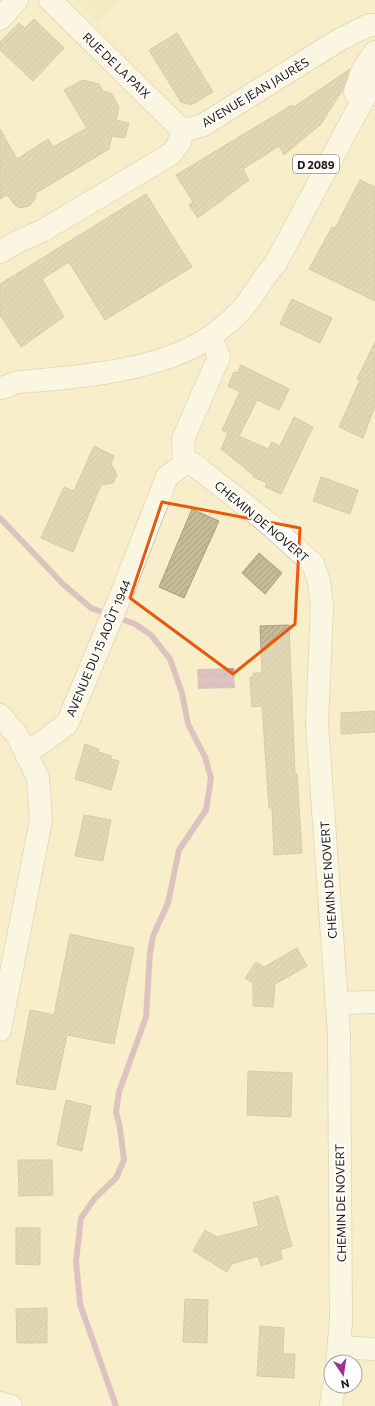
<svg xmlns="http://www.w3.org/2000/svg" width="375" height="1406" font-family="Commissioner,sans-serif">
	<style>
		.built { fill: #f2e7bb }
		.water { fill: url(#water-waves) }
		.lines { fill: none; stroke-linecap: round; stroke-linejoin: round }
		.stream { stroke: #bd8fb4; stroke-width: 6 }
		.building { fill: url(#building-hatch); stroke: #a89f7e }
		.minor-casing { stroke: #cec4a2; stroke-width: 24 }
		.major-casing { stroke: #cec4a2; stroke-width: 24 }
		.minor { stroke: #fff; stroke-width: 22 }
		.major { stroke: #fff; stroke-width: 22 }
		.marked { fill: none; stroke: #e8590c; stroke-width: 3; stroke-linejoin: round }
		.labels { text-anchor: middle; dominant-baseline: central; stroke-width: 4; stroke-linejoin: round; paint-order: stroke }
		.shield { fill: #fff; stroke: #625f56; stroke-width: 1 }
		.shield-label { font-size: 11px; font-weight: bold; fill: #1f1b0e }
		.street-label { font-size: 12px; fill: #1f1b0e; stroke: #fff }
	</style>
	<defs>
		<pattern id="water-waves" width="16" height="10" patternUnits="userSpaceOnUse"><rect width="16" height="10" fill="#bd8fb4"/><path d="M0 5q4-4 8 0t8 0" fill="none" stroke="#997491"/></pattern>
		<pattern id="building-hatch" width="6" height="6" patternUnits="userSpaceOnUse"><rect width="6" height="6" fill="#c5bb99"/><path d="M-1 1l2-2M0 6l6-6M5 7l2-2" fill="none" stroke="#a9a083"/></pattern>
	</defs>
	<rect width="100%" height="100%" fill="#f8eecb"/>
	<!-- built -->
	<path class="built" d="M75 0H119L97 21Z"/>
	<!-- water -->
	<path class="water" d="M234 668 235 688 198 689 197 669Z"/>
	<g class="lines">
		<!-- stream -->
		<path class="stream" d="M0 518 64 585 91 608 135 624 151 635 170 659 182 693 188 724 205 757 211 778 206 810 179 850 168 903 153 936 150 953 146 1017 119 1092 116 1112 120 1128 124 1160 116 1178 95 1198 81 1218 76 1261 80 1304 116 1406"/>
	</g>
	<!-- building -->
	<path class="building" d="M34 19 64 48 33 81 0 50V42L19 23 25 28Z
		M177 33 213 92 191 105 181 102 149 50Z
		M350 69 343 89 321 124 284 155 279 146 243 169 249 180 198 218 189 205 193 202 176 175 292 105 294 107Z
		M83 80 99 84 103 91 111 93 119 107 116 120 129 123 125 138 112 136 109 149 36 193 35 199 29 206 20 208 15 205 7 195 0 199V129L17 159 48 139 53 147 87 128 64 90Z
		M360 180 375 187V301L309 269 332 227 335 228Z
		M146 194 192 267 105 320 69 262 42 279 64 317 21 347 0 315V284Z
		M292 299 332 318 320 343 280 324Z
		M375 342V406L363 438 339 427 360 380 357 379Z
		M241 365 289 389 279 410 257 400 239 436 268 449 272 442 280 446 294 417 313 427 281 494 265 487 267 483 253 477 254 475 246 470V469L221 449 228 433 222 430 240 392 228 386 234 372 237 373Z
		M94 446 114 456 111 464 117 475 113 483 101 485 73 552 41 538 64 487 74 491Z
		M321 477 358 490 350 514 313 501Z
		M192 509 219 521 184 598 159 587Z
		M259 553 282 573 265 594 242 573Z
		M289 625 295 774H297L302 853 274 855 272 808H269L262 706 252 707 250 677H253V673H262L260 626Z
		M375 711V732L341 734V713Z
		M85 744 99 749 98 752 112 756 111 759 119 761 111 790 75 779Z
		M84 815 111 820 103 861 75 856Z
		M70 934 134 948 114 1044 67 1035 55 1090 16 1084 30 1010 54 1015Z
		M297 948 307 966 275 984 273 1007 253 1006V983L245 978 256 962 264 967Z
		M248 1071 292 1073 291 1117 247 1115Z
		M66 1100 91 1106 82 1151 57 1145Z
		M18 1160H52L53 1195 19 1196Z
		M278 1196 292 1246 280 1250 282 1259 261 1266 258 1256 232 1264 227 1272 193 1251 205 1230 217 1237 259 1226 253 1203Z
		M16 1228H40V1265L16 1264Z
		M185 1299 208 1300 207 1343 183 1342Z
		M47 1308V1343H17L16 1309Z
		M260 1326 284 1328 283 1354H295L294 1378 257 1376Z"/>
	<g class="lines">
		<!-- minor casing -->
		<g class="minor-casing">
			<path id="minor" d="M50 0 183 131
				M0 19 17 0
				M183 131 203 125 339 40 369 25H375
				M0 252 19 241 42 231 171 154 180 142 183 131
				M184 464H193L268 523 313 564 319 581 322 606 317 724 339 1034 341 1322 337 1362
				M184 464 183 439 219 357 211 337
				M27 753 67 724 119 600 167 477 184 464
				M336 1003 375 1002
				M339 1347 375 1349
				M0 1403 11 1406
				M331 1406 334 1386"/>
		</g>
		<!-- major casing -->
		<g class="major-casing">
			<path id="major" d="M355 92 363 69 375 52
				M0 388C7 388 13 382 20 382 79 377 160 371 210 337 221 329 235 317 244 307 255 293 263 277 276 263L375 77
				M0 715 17 735 38 778 41 820 0 1030"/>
		</g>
		<!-- minor -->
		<use href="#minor" class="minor"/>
		<!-- major -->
		<use href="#major" class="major"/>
	</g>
	<!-- marked area -->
	<path d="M0 0H375V1406H0ZM162 502 300 528 295 624 233 674 130 598Z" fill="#f8eecb" fill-opacity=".55" fill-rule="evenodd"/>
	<path class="marked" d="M162 502 300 528 295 624 233 674 130 598Z"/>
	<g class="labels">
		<!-- shield labels -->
		<rect class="shield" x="293" y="155" width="46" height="18" rx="3"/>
		<g class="shield-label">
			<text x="316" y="164">D 2089</text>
		</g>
		<!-- street labels -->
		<g class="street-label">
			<text transform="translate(117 65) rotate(44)">RUE DE LA PAIX</text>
			<text transform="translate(255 92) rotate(-31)">AVENUE JEAN JAURÈS</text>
			<text transform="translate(262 521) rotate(40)">CHEMIN DE NOVERT</text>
			<text transform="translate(98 648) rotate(-67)">AVENUE DU 15 AOÛT 1944</text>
			<text transform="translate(328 880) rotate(-94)">CHEMIN DE NOVERT</text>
			<text transform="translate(340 1203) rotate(-91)">CHEMIN DE NOVERT</text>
		</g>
	</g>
	<!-- north arrow -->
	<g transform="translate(343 1374) rotate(167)"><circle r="19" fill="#ffffff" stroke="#a5a49f"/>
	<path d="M0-3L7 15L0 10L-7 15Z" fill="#9e3190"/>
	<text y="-6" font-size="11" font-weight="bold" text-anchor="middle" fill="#1f1b0e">N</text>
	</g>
</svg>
